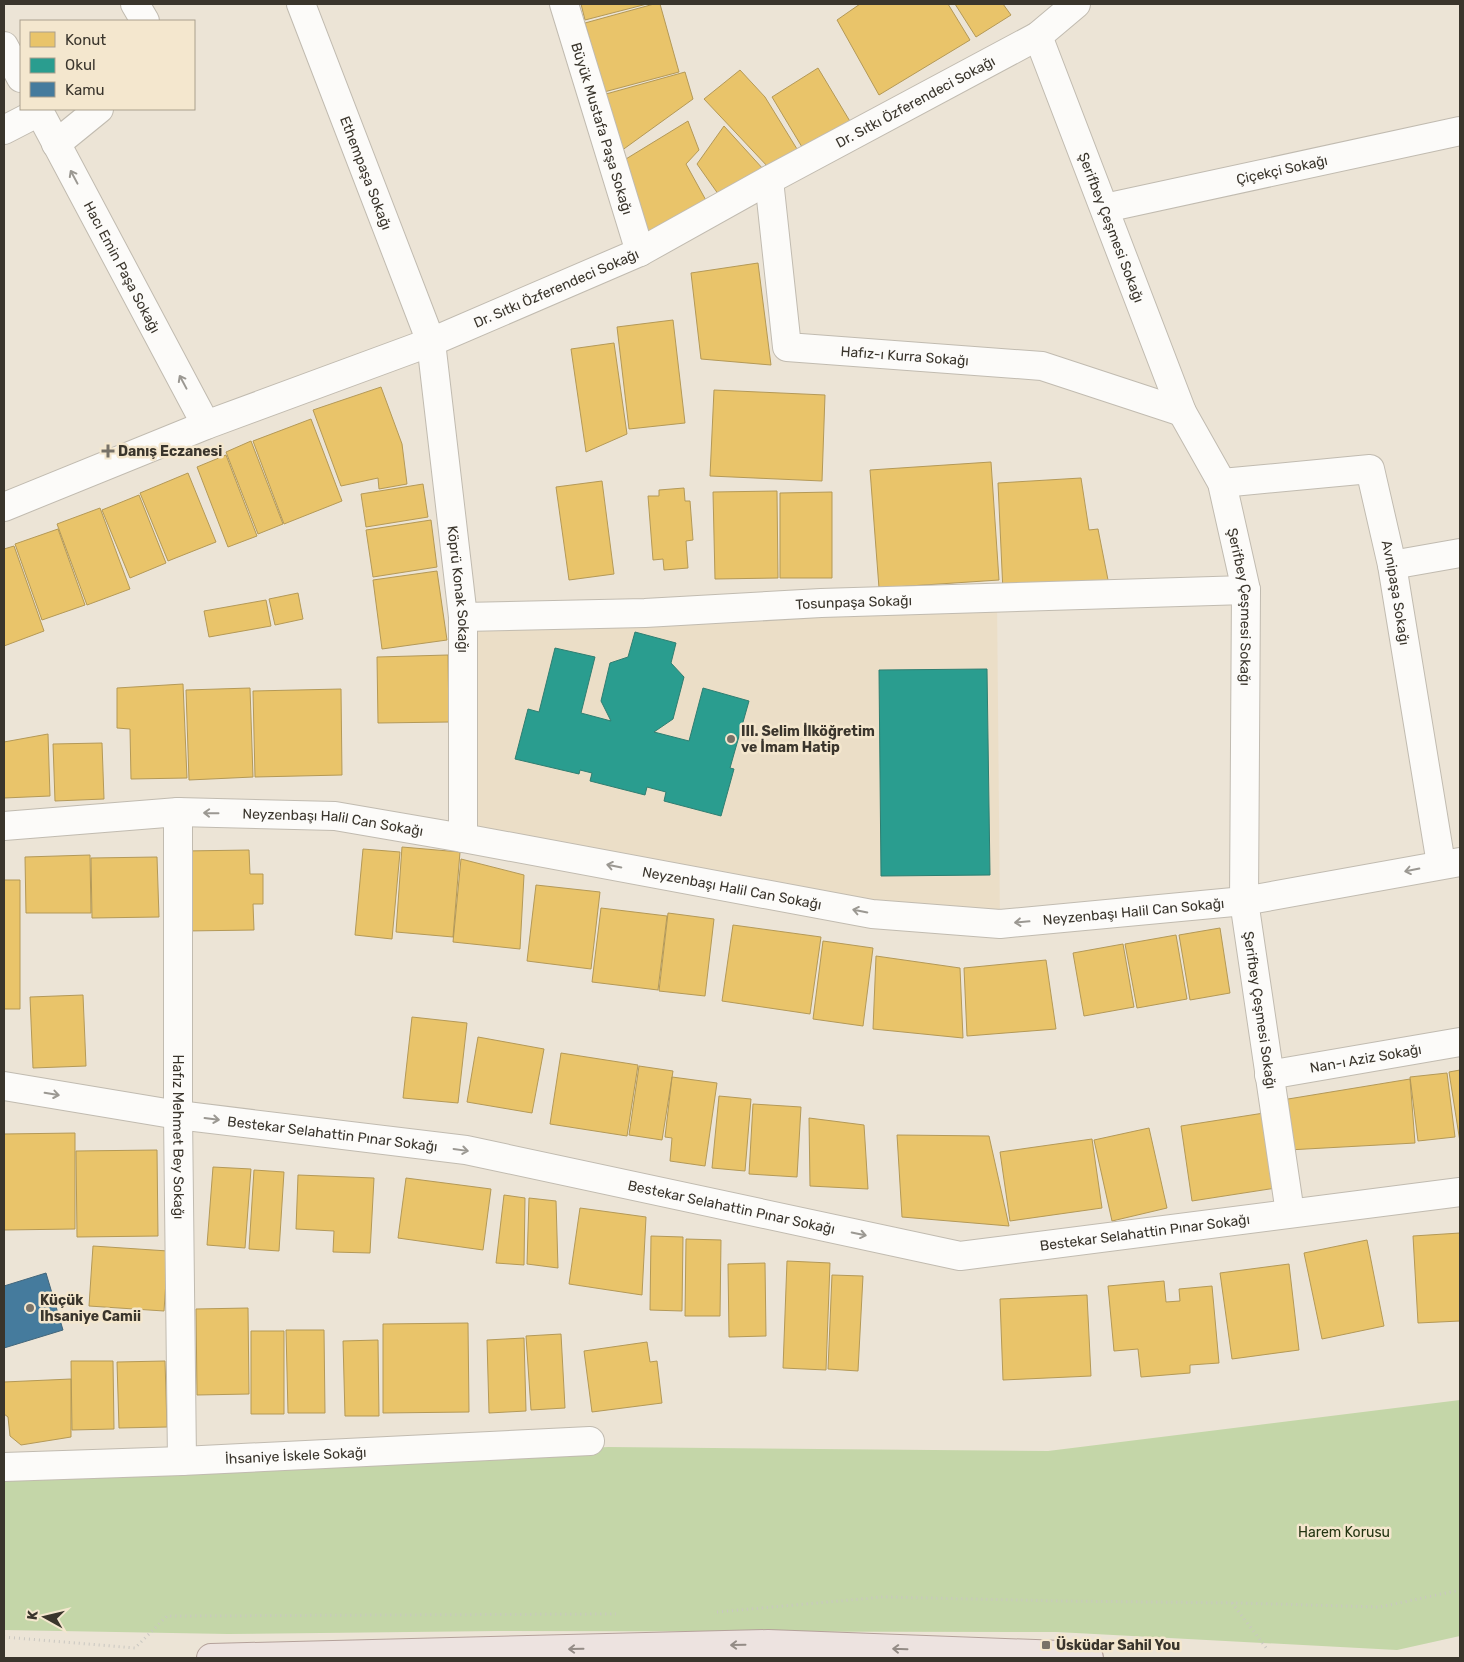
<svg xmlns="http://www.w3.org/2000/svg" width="1464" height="1662" font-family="Rubik,sans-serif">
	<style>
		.built { fill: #ebdec7 }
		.green { fill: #c4d6a8 }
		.homes { fill: #e9c46a; stroke: #b49957 }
		.schools { fill: #2a9d8f; stroke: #2f7e71 }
		.public { fill: #457b9d; stroke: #42667b }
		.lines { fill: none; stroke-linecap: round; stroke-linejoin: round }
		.minor-casing { stroke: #c1bbb0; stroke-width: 30 }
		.primary-casing { stroke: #b4a19a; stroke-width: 30 }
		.path { stroke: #c9c7c1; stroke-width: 3; stroke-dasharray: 1 4; stroke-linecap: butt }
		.minor { stroke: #fcfbf9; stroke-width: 28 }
		.primary { stroke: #ede3e0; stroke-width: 28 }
		.oneway { stroke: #9b9892 }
		.oneway2 { stroke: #948c86 }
		.poi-dot { fill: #787268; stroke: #f4e7ce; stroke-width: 2 }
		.labels { text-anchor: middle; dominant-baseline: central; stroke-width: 5; stroke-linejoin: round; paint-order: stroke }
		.street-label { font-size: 14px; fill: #3a352c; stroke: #f4e7ce }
		.poi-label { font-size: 14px; font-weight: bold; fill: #3a352c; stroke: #f4e7ce; text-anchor: start }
		.park-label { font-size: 14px; fill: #233512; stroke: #f4e7ce }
	</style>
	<rect width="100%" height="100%" fill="#ece4d6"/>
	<!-- built -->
	<path class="built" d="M997 597 1000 924 463 838V617Z"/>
	<!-- green -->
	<path class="green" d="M1460 1400V1636L1397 1650 1057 1632 498 1631 228 1634 4 1630V1480L608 1447 1048 1451Z"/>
	<!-- homes -->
	<path class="homes" d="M581 4H647L585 20Z
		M654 4H660L679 72 604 92 585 23Z
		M860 4H948L970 40 879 95 837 20Z
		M955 4H1003L1011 15 976 37Z
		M818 68 851 123 805 152 772 97Z
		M740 70 765 97 797 149 769 168 704 99Z
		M685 72 693 99 621 151 606 94Z
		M688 121 699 150 686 164 708 204 645 243 621 162Z
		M724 126 764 170 721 198 697 164Z
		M758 263 771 365 701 359 691 273Z
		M673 320 685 423 629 429 617 327Z
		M614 343 627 434 586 452 571 349Z
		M381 387 402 444 407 484 379 489 378 478 341 486 313 410Z
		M714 390 825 395 822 481 710 476Z
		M311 419 342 501 284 524 253 441Z
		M251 441 283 524 258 534 226 452Z
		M226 455 257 536 228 547 197 467Z
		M991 462 999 580 879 588 870 470Z
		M188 473 216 542 168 561 140 493Z
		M1081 478 1089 530 1098 529 1109 585 1003 592 998 483Z
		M602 481 614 574 569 580 556 487Z
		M423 484 428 517 366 527 361 494Z
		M684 488 685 501H690L693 540 686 541 688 568 664 570 663 559 653 560 648 496H659V490Z
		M777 491 778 578 715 579 713 492Z
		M832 492V578H780V493Z
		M139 495 166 563 130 578 102 510Z
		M100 508 130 589 87 605 57 524Z
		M431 520 437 567 373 577 366 530Z
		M58 529 85 605 42 620 15 544Z
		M14 546 44 631 4 646V549Z
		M437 571 447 640 382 649 373 580Z
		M298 593 303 619 275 625 269 599Z
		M266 600 271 626 209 637 204 611Z
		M448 655 449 722 378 723 377 657Z
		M183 684 187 778 131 779 130 729 117 728V688Z
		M250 688 253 777 189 780 186 690Z
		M341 689 342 775 255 777 253 691Z
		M48 734 50 796 4 798V742Z
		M102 743 104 799 55 801 53 744Z
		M402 847 460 852 453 937 396 932Z
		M363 849 400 852 392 939 355 935Z
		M249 850 250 874H263V904H253L254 930 186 931 185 851Z
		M90 855 91 913H26L25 857Z
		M157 857 159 917 92 918 91 858Z
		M461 859 524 875 520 949 453 942Z
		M4 880H20V1009H4Z
		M536 885 600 892 591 969 527 961Z
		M601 908 667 916 658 990 592 982Z
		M668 913 714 919 705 996 659 991Z
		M733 925 821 937 810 1014 722 1001Z
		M1220 928 1230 993 1190 1000 1179 935Z
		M1176 935 1187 999 1137 1008 1125 944Z
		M823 941 873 948 863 1026 813 1019Z
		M1123 944 1134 1007 1084 1016 1073 953Z
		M876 956 960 968 963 1038 873 1029Z
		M1046 960 1056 1029 967 1036 964 968Z
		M83 995 86 1066 33 1068 30 997Z
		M412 1017 467 1023 458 1103 403 1098Z
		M478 1037 544 1049 532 1113 467 1102Z
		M561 1053 638 1065 627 1136 550 1124Z
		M639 1066 673 1071 662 1140 629 1135Z
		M1460 1070V1142L1449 1072Z
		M1447 1073 1455 1137 1418 1141 1410 1077Z
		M672 1077 717 1083 705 1166 670 1161 672 1138 665 1137Z
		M1410 1079 1415 1143 1288 1150 1282 1100Z
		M719 1096 751 1099 745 1171 712 1168Z
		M753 1104 801 1107 797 1177 749 1174Z
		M1264 1113 1276 1188 1192 1201 1181 1126Z
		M809 1118 864 1125 868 1189 810 1186Z
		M1149 1128 1167 1208 1112 1221 1094 1140Z
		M75 1133V1229L4 1230V1134Z
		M897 1135 989 1136 1009 1226 902 1217Z
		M1092 1139 1102 1208 1010 1221 1000 1152Z
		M157 1150 158 1236 77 1237 76 1151Z
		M213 1167 251 1169 245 1248 207 1245Z
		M254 1170 284 1172 279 1251 249 1249Z
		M298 1175 374 1178 370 1253 333 1252 334 1231 296 1229Z
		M406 1178 491 1189 483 1250 398 1238Z
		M504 1195 525 1198 524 1265 496 1263Z
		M529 1198 556 1201 558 1268 527 1264Z
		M580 1208 646 1217 642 1295 569 1284Z
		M1460 1233V1321L1418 1323 1413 1236Z
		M651 1236 683 1237 682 1311 650 1310Z
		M686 1239 721 1240 720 1316H685Z
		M1367 1240 1384 1326 1322 1339 1304 1253Z
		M93 1246 168 1251 164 1311 89 1306Z
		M787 1261 830 1263 826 1370 783 1368Z
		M765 1263 766 1336 729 1337 728 1264Z
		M1289 1264 1299 1350 1232 1359 1220 1273Z
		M832 1275 863 1276 858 1371 828 1369Z
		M1164 1281 1166 1302 1180 1301 1179 1289 1212 1286 1219 1363 1190 1365V1373L1141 1377 1138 1349 1114 1351 1108 1286Z
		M1087 1295 1091 1376 1003 1380 1000 1299Z
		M248 1308 249 1394 197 1395 196 1309Z
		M468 1323 469 1412 383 1413V1324Z
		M286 1330H324L325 1413H288Z
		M251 1331H284V1414H251Z
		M561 1334 565 1408 531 1410 526 1336Z
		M524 1338 526 1411 489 1413 487 1340Z
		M378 1340 379 1416H345L343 1341Z
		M647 1342 650 1362 657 1361 662 1403 592 1412 584 1351Z
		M71 1361H113L114 1429 72 1430Z
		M165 1361 167 1427 119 1428 117 1362Z
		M71 1379V1437L21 1445 10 1436 8 1417 4 1414V1382Z"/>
	<!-- schools -->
	<path class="schools" d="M635 632 676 643 671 663 684 677 673 719 654 732 689 741 703 688 749 701 730 768 734 769 721 816 664 801 666 792 647 787 645 795 590 781 592 773 580 770 579 774 515 759 528 709 539 712 555 648 595 657 581 713 611 721 601 701 610 663 628 657Z
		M987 669 990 875 881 876 879 670Z"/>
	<!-- public -->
	<path class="public" d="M46 1273 63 1330 4 1348V1286Z"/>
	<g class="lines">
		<!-- minor casing -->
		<g class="minor-casing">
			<g id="minor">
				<path d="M135 4 145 21"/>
				<path id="s1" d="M301 4 431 342 463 617V838"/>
				<path id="s2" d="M564 4 640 252"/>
				<path id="s3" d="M1038 36 1182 412 1222 483 1246 590 1244 901 1290 1213"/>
				<path d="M4 46 21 78"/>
				<path id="s4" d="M38 109 206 425"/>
				<path d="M4 130 39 112"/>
				<path d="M56 144 99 109"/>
				<path id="s5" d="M769 180 787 347 1042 366 1182 412"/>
				<path id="s6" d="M1105 208 1460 131"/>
				<path id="s7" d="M1222 483 1370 469 1392 565 1441 864"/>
				<path id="s8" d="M4 507 206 425 431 342 640 252 769 180 1038 36 1076 4"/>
				<path d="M1392 565 1460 553"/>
				<path id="s9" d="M463 617 645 613 821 603 1246 590"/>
				<path id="s10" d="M178 812V1115L182 1461"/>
				<path id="s11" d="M4 826 178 812 335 816 463 838 872 914 1000 924 1244 901 1460 862"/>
				<path id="s12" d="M1269 1075 1460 1042"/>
				<path id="s13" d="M4 1086 178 1115 466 1150 960 1256 1460 1192"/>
				<path id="s14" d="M4 1467 182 1461 590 1441"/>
			</g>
		</g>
		<!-- primary casing -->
		<g class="primary-casing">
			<path id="primary" d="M211 1658 768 1644 1061 1655 1089 1658"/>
		</g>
		<!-- path -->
		<path class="path" d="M1232 1603 1267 1649
			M717 1612 883 1597 1062 1601 1239 1603 1380 1607 1460 1590
			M4 1637 135 1648 167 1616 616 1614"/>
		<!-- minor -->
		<use href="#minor" class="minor"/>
		<!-- primary -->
		<use href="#primary" class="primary"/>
	</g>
	<!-- one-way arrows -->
	<defs><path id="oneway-shaft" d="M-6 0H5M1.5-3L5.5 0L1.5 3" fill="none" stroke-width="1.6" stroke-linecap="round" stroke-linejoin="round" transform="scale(1.25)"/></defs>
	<g class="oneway">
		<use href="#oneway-shaft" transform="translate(74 177) rotate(-118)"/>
		<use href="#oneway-shaft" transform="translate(183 382) rotate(-118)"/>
		<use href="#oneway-shaft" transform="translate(211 813) rotate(-179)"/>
		<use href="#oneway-shaft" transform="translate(614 866) rotate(-169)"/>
		<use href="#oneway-shaft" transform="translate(1412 870) rotate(169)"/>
		<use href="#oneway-shaft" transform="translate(860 911) rotate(-169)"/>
		<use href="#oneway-shaft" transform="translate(1022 922) rotate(175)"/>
		<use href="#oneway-shaft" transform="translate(52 1094) rotate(9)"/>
		<use href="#oneway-shaft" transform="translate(212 1119) rotate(7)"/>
		<use href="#oneway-shaft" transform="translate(461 1150) rotate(8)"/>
		<use href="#oneway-shaft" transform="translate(859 1234) rotate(12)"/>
	</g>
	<g class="oneway2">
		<use href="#oneway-shaft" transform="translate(738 1645) rotate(179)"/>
		<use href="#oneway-shaft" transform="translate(576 1649) rotate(179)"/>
		<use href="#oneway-shaft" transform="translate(900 1649) rotate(-178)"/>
	</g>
	<!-- markers -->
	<g class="poi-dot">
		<path d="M105.5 443.5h5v5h5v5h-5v5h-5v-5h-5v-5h5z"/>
		<circle cx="731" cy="739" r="5"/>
		<circle cx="30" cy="1308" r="5"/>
		<rect x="1041" y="1640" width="10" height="10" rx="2.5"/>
	</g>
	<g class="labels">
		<!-- street labels -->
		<g class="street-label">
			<text stroke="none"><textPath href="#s8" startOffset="999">Dr. Sıtkı Özferendeci Sokağı</textPath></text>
			<text stroke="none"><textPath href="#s2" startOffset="130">Büyük Mustafa Paşa Sokağı</textPath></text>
			<text stroke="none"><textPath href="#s6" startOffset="181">Çiçekçi Sokağı</textPath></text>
			<text stroke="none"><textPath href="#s1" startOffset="181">Ethempaşa Sokağı</textPath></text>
			<text stroke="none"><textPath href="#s3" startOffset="205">Şerifbey Çeşmesi Sokağı</textPath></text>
			<text stroke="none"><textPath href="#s4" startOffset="179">Hacı Emin Paşa Sokağı</textPath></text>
			<text stroke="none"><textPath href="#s8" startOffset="594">Dr. Sıtkı Özferendeci Sokağı</textPath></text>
			<text stroke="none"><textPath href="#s5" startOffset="286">Hafız-ı Kurra Sokağı</textPath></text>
			<text stroke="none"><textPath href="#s1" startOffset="611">Köprü Konak Sokağı</textPath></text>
			<text stroke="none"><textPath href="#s7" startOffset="275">Avnipaşa Sokağı</textPath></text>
			<text stroke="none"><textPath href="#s9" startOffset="391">Tosunpaşa Sokağı</textPath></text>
			<text stroke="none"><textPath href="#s3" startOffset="610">Şerifbey Çeşmesi Sokağı</textPath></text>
			<text stroke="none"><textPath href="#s11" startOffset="330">Neyzenbaşı Halil Can Sokağı</textPath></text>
			<text stroke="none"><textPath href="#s11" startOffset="735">Neyzenbaşı Halil Can Sokağı</textPath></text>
			<text stroke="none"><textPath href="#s11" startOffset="1140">Neyzenbaşı Halil Can Sokağı</textPath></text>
			<text stroke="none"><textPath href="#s3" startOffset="1015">Şerifbey Çeşmesi Sokağı</textPath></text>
			<text stroke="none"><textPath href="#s12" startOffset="98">Nan-ı Aziz Sokağı</textPath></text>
			<text stroke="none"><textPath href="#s13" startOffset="332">Bestekar Selahattin Pınar Sokağı</textPath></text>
			<text stroke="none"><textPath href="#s10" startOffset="325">Hafız Mehmet Bey Sokağı</textPath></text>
			<text stroke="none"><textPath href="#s13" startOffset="738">Bestekar Selahattin Pınar Sokağı</textPath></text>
			<text stroke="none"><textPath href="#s13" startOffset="1158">Bestekar Selahattin Pınar Sokağı</textPath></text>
			<text stroke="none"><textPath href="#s14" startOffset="292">İhsaniye İskele Sokağı</textPath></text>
		</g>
		<!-- poi labels -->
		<g class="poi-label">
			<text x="118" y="451">Danış Eczanesi</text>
			<text x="741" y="731">III. Selim İlköğretim<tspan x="741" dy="16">ve İmam Hatip</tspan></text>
			<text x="40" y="1300">Küçük<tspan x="40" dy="16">Ihsaniye Camii</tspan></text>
			<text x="1056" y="1645">Üsküdar Sahil You</text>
		</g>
		<!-- park labels -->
		<g class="park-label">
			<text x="1344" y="1532">Harem Korusu</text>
		</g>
	</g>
	<!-- border -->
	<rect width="1464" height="1662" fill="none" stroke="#3a352c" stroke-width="10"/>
	<!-- legend -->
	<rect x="20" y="20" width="175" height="90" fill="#f4e7ce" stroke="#aaa08d"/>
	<rect x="30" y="32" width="25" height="15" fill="#e9c46a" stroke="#aaa08d"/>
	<text x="65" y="45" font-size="15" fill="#3a352c">Konut</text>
	<rect x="30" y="58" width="25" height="15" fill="#2a9d8f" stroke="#aaa08d"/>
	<text x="65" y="70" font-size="15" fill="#3a352c">Okul</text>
	<rect x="30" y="82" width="25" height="15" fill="#457b9d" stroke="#aaa08d"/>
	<text x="65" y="95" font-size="15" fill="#3a352c">Kamu</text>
	<!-- north arrow -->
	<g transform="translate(45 1617) rotate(278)" stroke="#f4e7ce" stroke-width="4" paint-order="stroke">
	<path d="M0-4L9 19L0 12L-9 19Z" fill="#3a352c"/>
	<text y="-8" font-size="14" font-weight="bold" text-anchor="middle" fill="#3a352c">K</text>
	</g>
</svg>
